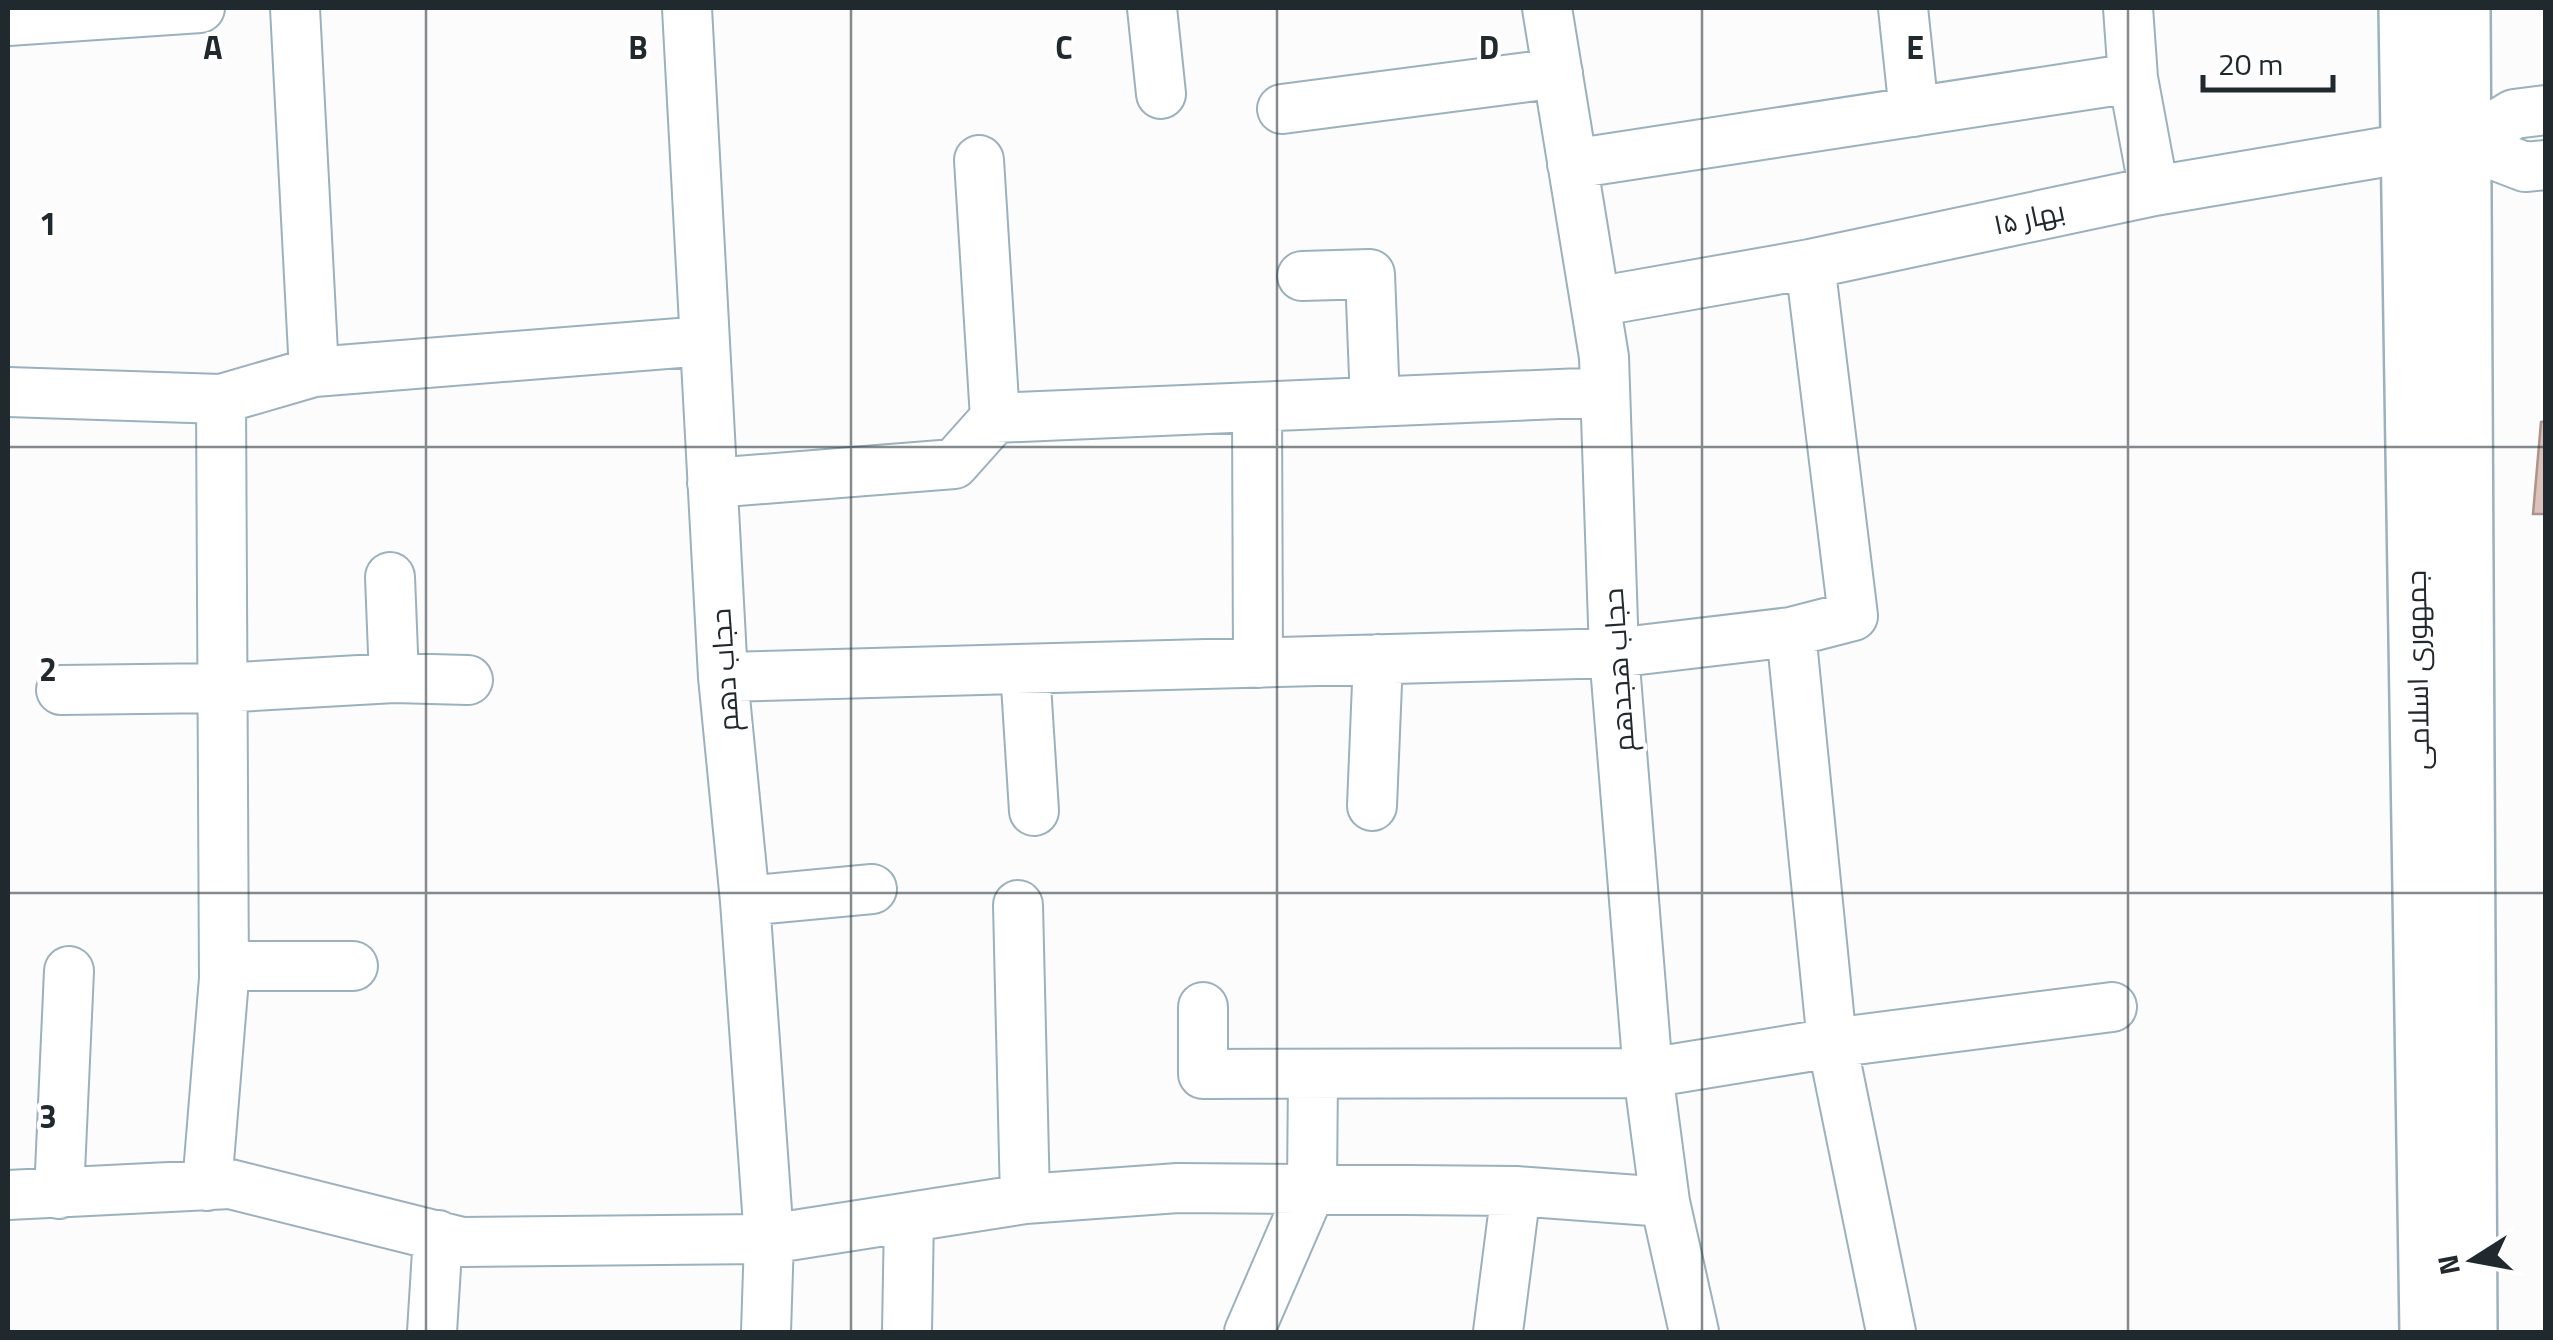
<svg xmlns="http://www.w3.org/2000/svg" width="2553" height="1340" font-family="'Titillium Web',Cairo,sans-serif">
	<style>
		.building { fill: #dbc2ba; stroke: #ac948d; stroke-width: 2.5 }
		.lines { fill: none; stroke-linecap: round; stroke-linejoin: round }
		.minor-casing { stroke: #9bb1bd; stroke-width: 52 }
		.tertiary-casing { stroke: #9bb1bd; stroke-width: 60 }
		.minor { stroke: #fff; stroke-width: 48 }
		.tertiary { stroke: #fff; stroke-width: 55 }
		.grid { fill: none; stroke: #20292e; stroke-width: 2.5; stroke-opacity: 0.55 }
		.labels { text-anchor: middle; dominant-baseline: central; stroke-width: 8; stroke-linejoin: round; paint-order: stroke }
		.street-label { font-size: 28px; fill: #20292e; stroke: #fff }
		.grid-label { font-size: 32px; text-anchor: middle; font-weight: bold; fill: #20292e; stroke: #fff; stroke-width: 8; stroke-linejoin: round; paint-order: stroke }
	</style>
	<rect width="100%" height="100%" fill="#fcfcfc"/>
	<!-- building -->
	<path class="building" d="M2546 421V514H2533L2541 422Z"/>
	<g class="lines">
		<!-- minor casing -->
		<g class="minor-casing">
			<path id="minor" d="M295 8 314 372
				M687 8 723 677 745 901 769 1239 766 1332
				M1152 8 1161 94
				M1547 8 1604 357 1614 653 1648 1073 1665 1202 1694 1332
				M1903 8 1914 112
				M2128 8 2133 78 2154 191
				M8 21 200 8
				M1282 109 1558 73
				M2465 144 2514 114 2546 110
				M979 160 995 418 1605 392
				M1572 164 2133 78
				M1810 264 1853 616 1791 632 1832 1043 1891 1332
				M1302 276 1370 274 1375 402
				M1595 302 1810 264 2154 191 2408 148 2465 144 2525 167 2546 165
				M8 392 221 399 314 372 704 341
				M221 399 224 983
				M1257 407 1258 663
				M712 483 954 464 995 418
				M390 577 394 678
				M1025 669 1034 811
				M723 677 1614 653 1791 632
				M61 690 220 688 394 678 468 680
				M1372 806 1378 659
				M745 901 872 889
				M1018 905 1025 1199
				M1203 1007V1074L1648 1073 1832 1043 2112 1007
				M207 1186 225 966H353
				M59 1194 69 971
				M8 1195 230 1184 462 1242 769 1239 1025 1199 1178 1188 1516 1191 1665 1202
				M432 1332 438 1235
				M907 1332 909 1217
				M1249 1332 1312 1187 1313 1074
				M1498 1332 1516 1191"/>
		</g>
		<!-- tertiary casing -->
		<g class="tertiary-casing">
			<path id="tertiary" d="M2407 8 2428 1332
				M2462 8 2469 1332"/>
		</g>
		<!-- minor -->
		<use href="#minor" class="minor"/>
		<!-- tertiary -->
		<use href="#tertiary" class="tertiary"/>
	</g>
	<!-- grid -->
	<path class="grid" d="M426 8V1332M851 8V1332M1277 8V1332M1702 8V1332M2128 8V1332M8 447H2546M8 893H2546"/>
	<g class="labels">
		<!-- street labels -->
		<g class="street-label">
			<text transform="translate(2029 217) rotate(-12)">بهار ۱۵</text>
			<text transform="translate(724 670) rotate(-94)">حجاب دهم</text>
			<text transform="translate(1618 670) rotate(-94)">حجاب هجدهم</text>
			<text transform="translate(2417 670) rotate(-91)">جمهوری اسلامی</text>
		</g>
	</g>
	<g class="grid-label">
		<text x="213" y="59">A</text>
		<text x="638" y="59">B</text>
		<text x="1064" y="59">C</text>
		<text x="1489" y="59">D</text>
		<text x="1915" y="59">E</text>
		<text x="48" y="235">1</text>
		<text x="48" y="681">2</text>
		<text x="48" y="1128">3</text>
	</g>
	<!-- border -->
	<rect width="2553" height="1340" fill="none" stroke="#20292e" stroke-width="20"/>
	<!-- north arrow -->
	<g transform="translate(2473 1260) rotate(259)" stroke="#ffffff" stroke-width="8" paint-order="stroke">
	<path d="M0-8L18 38L0 25L-18 38Z" fill="#20292e"/>
	<text y="-15" font-size="28" font-weight="bold" text-anchor="middle" fill="#20292e">N</text>
	</g>
	<!-- scale -->
	<path d="M2203 75v15h130v-15" fill="none" stroke="#20292e" stroke-width="5"/>
	<text x="2218" y="75" font-size="30" fill="#20292e" stroke="#ffffff" stroke-width="8" paint-order="stroke">20 m</text>
</svg>
